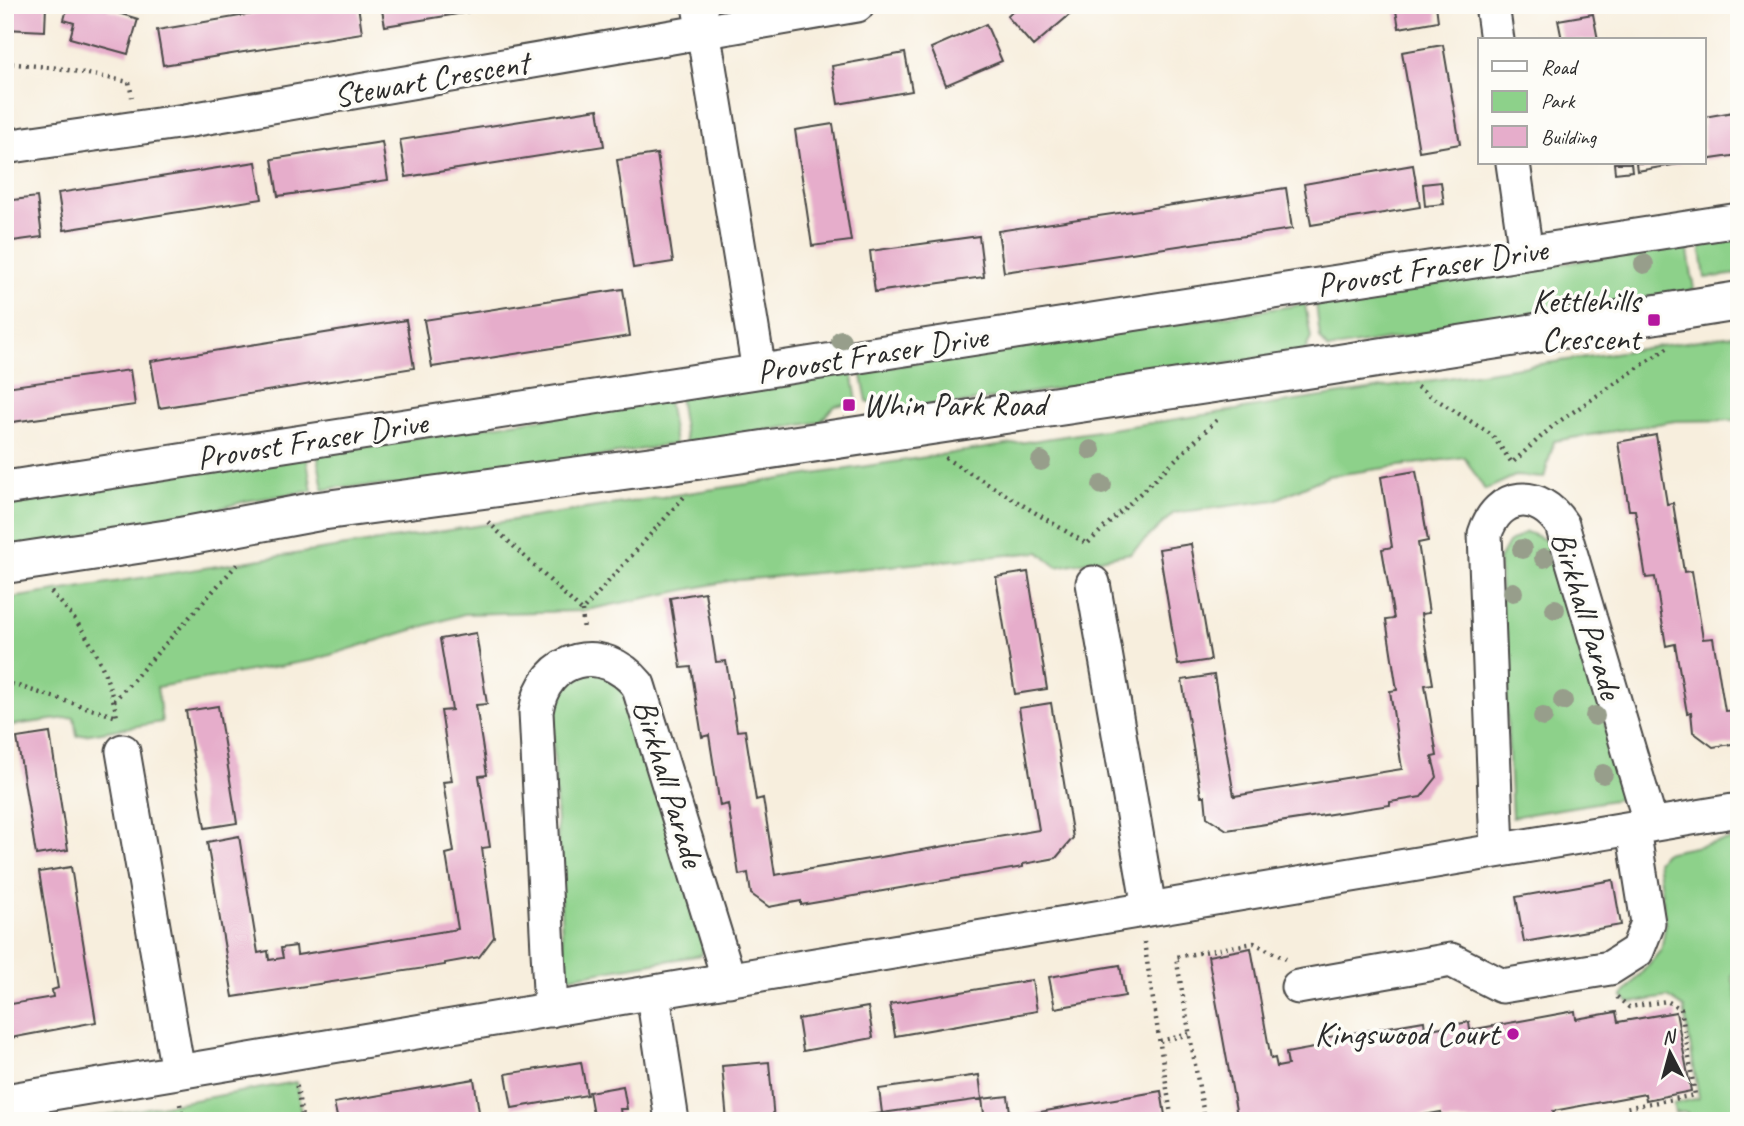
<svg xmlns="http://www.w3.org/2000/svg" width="1744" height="1126" font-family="Caveat,sans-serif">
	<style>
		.green { fill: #8dd18a; stroke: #5c7e5a; stroke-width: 2 }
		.building { fill: #e6adcb }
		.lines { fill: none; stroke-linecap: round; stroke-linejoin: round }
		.minor-casing { stroke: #4a4846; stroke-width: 37 }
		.tertiary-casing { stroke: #4a4846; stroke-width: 42 }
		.path { stroke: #4a4846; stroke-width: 4.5; stroke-dasharray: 2 5; stroke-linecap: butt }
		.minor { stroke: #fff; stroke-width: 33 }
		.tertiary { stroke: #fff; stroke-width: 38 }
		.tree { fill: #979e8b }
		.poi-dot { fill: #b5179e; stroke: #fdfcf7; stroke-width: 2.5 }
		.labels { text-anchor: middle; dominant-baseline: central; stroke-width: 7; stroke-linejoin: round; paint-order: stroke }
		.street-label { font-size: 33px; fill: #2b2b2b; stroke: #fdfcf7 }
		.poi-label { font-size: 33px; fill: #2b2b2b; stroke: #fdfcf7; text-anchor: end }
	</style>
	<rect width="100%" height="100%" fill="#fdfcf7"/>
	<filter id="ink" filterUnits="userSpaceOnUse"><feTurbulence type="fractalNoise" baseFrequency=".0143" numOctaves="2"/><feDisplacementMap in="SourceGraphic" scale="14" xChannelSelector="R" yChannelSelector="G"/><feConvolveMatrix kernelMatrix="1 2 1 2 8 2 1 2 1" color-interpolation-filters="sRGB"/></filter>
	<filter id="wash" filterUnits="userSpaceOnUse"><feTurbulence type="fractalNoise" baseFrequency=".00686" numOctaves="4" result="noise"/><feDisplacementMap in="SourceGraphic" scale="28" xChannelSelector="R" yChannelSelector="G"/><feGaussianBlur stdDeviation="1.57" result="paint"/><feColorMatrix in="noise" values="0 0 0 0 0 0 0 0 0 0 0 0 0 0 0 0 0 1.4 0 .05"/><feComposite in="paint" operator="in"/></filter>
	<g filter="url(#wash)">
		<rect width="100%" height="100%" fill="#f7eedd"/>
		<!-- green -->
		<path class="green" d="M1739 237V274L1705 278 1700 243Z
			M1687 244 1694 290 1328 349 1320 338 1316 303Z
			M1305 304 1311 338 1304 352 889 414 867 401 861 371Z
			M1739 334V420L1675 421 1554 441 1544 478 1515 476 1485 490 1464 457 1328 476 1275 500 1174 513 1131 553 1057 567 1039 552 729 581 582 611 464 614 314 660 157 687 162 722 77 736 74 717 5 726V599L688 493Z
			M852 371 857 402 835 406 820 422 686 443 679 397Z
			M668 400 675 444 428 484 339 487 323 490 317 452Z
			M306 454 312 491 246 501 157 526 5 549V499Z
			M1526 532 1544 539 1555 552 1626 798 1512 817 1499 559 1508 543Z
			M594 670 626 686 705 943 701 955 564 978 551 694 561 680Z
			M1739 838V962L1732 976 1739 1006V1121H1688L1687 1112 1675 1113 1673 1104 1699 1098 1684 1008 1668 997 1630 1003 1622 996 1661 950 1666 923 1657 861 1664 853Z
			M296 1082 302 1117 283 1121H74Z"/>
		<g id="blocks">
			<!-- building -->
			<path class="building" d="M5 5H46L45 31 5 29Z
				M68 5H109L108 10 138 19 128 54 70 38 74 23 64 20Z
				M306 5H358L362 33 163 65 157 30Z
				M381 5H500V7L385 26Z
				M1019 5H1081L1033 46 1007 16Z
				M1395 5H1436L1438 21 1399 28Z
				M1593 14 1598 40H1562L1558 20Z
				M986 24 1002 61 946 85 931 48Z
				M1443 45 1460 144 1419 151 1402 52Z
				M905 53 912 91 838 104 832 66Z
				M598 109 604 146 406 177 400 140Z
				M1739 111V155L1704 160V117Z
				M833 124 851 241 812 246 795 130Z
				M382 142 388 180 278 196 272 159Z
				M657 154 673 262 633 268 617 160Z
				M256 162 262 199 64 230 58 193Z
				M1614 163H1631L1632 171 1615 173Z
				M1636 163H1679V164L1637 171Z
				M1413 165 1420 207 1311 225 1304 184Z
				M1441 182 1444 204 1425 206 1423 184Z
				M1286 188 1292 229 1004 272 998 231Z
				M37 197 42 237 5 242V201Z
				M979 236 984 277 875 292 870 251Z
				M623 289 630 336 432 367 424 320Z
				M406 320 414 368 159 408 151 361Z
				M130 370 135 405 5 423V387Z
				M1656 435 1667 504 1673 503 1684 572 1692 571 1703 639 1713 638 1725 711 1739 710V743L1713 747 1693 732 1691 712 1687 713 1675 644 1666 646 1655 577 1646 578 1635 510H1629L1618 442Z
				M1416 471 1428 541 1418 543 1429 613 1421 614 1433 684 1425 685 1437 756 1432 757 1437 777 1421 797 1390 802V805L1227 830 1207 817 1205 796H1201L1182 680 1214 675 1234 796 1402 769 1390 691 1397 690 1386 620 1394 619 1382 549 1392 547 1381 477Z
				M1191 544 1211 660 1178 665 1159 549Z
				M1028 572 1047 689 1015 694 996 577Z
				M705 592 716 662 726 661 737 731 745 730 756 800 763 798 775 875 1039 830 1019 708 1051 703 1073 838 1056 858 1023 864V867L801 905V901L769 907 751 894 748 873 739 875 728 804 720 806 709 735 702 737 691 667 681 668 670 598Z
				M476 633 487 704 476 705 487 775 479 776 490 847 482 848 494 937 479 957 445 963V965L233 997 207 842 239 836 258 953 268 951 269 960 283 958 281 948 296 946 297 955 458 929 446 854 454 852 443 782 452 781 441 711 452 710 440 639Z
				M218 706 237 823 205 828 186 711Z
				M50 733 68 850 36 855 17 738Z
				M71 867 96 1022 5 1039V1005L53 997 52 990 58 988 39 872Z
				M1613 880 1621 925 1524 942 1516 897Z
				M1251 948 1271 1059 1275 1058 1277 1067 1288 1065 1286 1053 1325 1046 1323 1038 1424 1021 1425 1030 1469 1022 1470 1030 1575 1011 1576 1019 1616 1012 1618 1022 1676 1012 1691 1091 1646 1100 1645 1094 1553 1111 1555 1121H1442L1441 1112 1390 1121H1238L1208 956Z
				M1120 965 1125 996 1055 1008 1049 977Z
				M1032 980 1037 1011 895 1036 890 1004Z
				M868 1007 873 1038 803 1051 798 1019Z
				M581 1062 587 1095 512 1108 506 1074Z
				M769 1062 774 1121H727L722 1066Z
				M979 1075 982 1099 882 1113 879 1089Z
				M474 1079 479 1112 424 1121H338L334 1103Z
				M623 1086 627 1109H620L622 1121H587L586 1116 593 1114 589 1092Z
				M1161 1091 1166 1121H1029L1028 1114Z
				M1008 1096 1011 1121H985L982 1099Z
				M882 1113 883 1121H859L858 1116Z"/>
		</g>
	</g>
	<g filter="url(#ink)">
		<use href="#blocks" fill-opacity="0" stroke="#4a4846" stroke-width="2"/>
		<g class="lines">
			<!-- minor casing -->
			<g class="minor-casing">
				<path id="minor" d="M699 5 759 371
					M1492 5 1497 40
					M5 147 185 121 857 5
					M1513 163 1526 253
					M5 488 1739 220
					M1093 583 1149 908
					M123 751 178 1072
					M1497 850 1485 534C1498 492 1539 489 1562 525L1651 825
					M1298 987 1451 960 1502 986 1610 968 1637 951 1648 923 1633 829
					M653 994 672 1121
					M551 1010 536 712C544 655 603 642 638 685L729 980
					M5 1101 1739 810"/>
			</g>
			<!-- tertiary casing -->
			<g class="tertiary-casing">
				<path id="tertiary" d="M5 564 170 539 319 511 683 462 1320 367 1739 301"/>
			</g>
			<!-- path -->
			<path class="path" d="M5 63 58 68 129 82 132 97
				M1417 387 1492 435 1512 463 1554 425 1667 348
				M945 458 1087 544 1219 418
				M488 522 582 611 684 497
				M582 611 584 631
				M5 682 117 717C107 666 87 629 51 592
				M114 701 240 561
				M1144 942 1172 1121
				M1617 997 1629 1007 1667 1001 1681 1009 1695 1095 1625 1108 1627 1121
				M1160 1041 1190 1034
				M180 1104 183 1121
				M283 1121 302 1117 296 1082
				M1205 1121 1176 957 1254 943 1286 959"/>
			<!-- minor -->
			<use href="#minor" class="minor"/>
			<!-- tertiary -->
			<use href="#tertiary" class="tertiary"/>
		</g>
		<!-- trees -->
		<g class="tree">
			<circle cx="1644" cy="264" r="10"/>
			<circle cx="841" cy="340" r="10"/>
			<circle cx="1091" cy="450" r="10"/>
			<circle cx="1041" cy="461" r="10"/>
			<circle cx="1102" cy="485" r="10"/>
			<circle cx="1522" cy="549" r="10"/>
			<circle cx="1544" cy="558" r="10"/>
			<circle cx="1513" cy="592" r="10"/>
			<circle cx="1555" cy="609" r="10"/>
			<circle cx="1563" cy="701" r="10"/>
			<circle cx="1595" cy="716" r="10"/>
			<circle cx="1543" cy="717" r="10"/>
			<circle cx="1603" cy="774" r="10"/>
		</g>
	</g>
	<!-- markers -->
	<g class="poi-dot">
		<rect x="1647" y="313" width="14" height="14" rx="3.5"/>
		<rect x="842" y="398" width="14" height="14" rx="3.5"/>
		<circle cx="1513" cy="1034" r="7"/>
	</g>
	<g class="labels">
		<!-- street labels -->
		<g class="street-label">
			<text transform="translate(431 79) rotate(-10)">Stewart Crescent</text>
			<text transform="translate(1432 267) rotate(-9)">Provost Fraser Drive</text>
			<text transform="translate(872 354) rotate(-9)">Provost Fraser Drive</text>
			<text transform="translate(312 440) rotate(-9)">Provost Fraser Drive</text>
			<text transform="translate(1587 615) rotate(73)">Birkhall Parade</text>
			<text transform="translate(669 783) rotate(73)">Birkhall Parade</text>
		</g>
		<!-- poi labels -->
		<g class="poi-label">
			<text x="1640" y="301">Kettlehills<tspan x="1640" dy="38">Crescent</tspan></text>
			<text x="863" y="405" text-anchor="start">Whin Park Road</text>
			<text x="1499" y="1034">Kingswood Court</text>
		</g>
	</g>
	<!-- margin -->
	<rect width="1744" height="1126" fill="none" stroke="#fdfcf7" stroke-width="28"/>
	<!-- legend -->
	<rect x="1478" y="38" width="228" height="126" fill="#fdfcf7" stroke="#a9a8a5" stroke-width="2"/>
	<rect x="1492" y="61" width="35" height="10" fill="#ffffff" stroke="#a9a8a5" stroke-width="2"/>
	<text x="1541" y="74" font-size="21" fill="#2b2b2b">Road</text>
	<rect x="1492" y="91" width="35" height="21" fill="#8dd18a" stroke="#a9a8a5" stroke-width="2"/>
	<text x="1541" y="108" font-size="21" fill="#2b2b2b">Park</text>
	<rect x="1492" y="126" width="35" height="21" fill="#e6adcb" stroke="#a9a8a5" stroke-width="2"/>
	<text x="1541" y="144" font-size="21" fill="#2b2b2b">Building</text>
	<!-- north arrow -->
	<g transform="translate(1670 1053) rotate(354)" stroke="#fdfcf7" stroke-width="5" paint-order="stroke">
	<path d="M0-5L12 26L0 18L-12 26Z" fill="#2b2b2b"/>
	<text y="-10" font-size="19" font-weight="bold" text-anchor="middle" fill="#2b2b2b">N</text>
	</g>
</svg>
